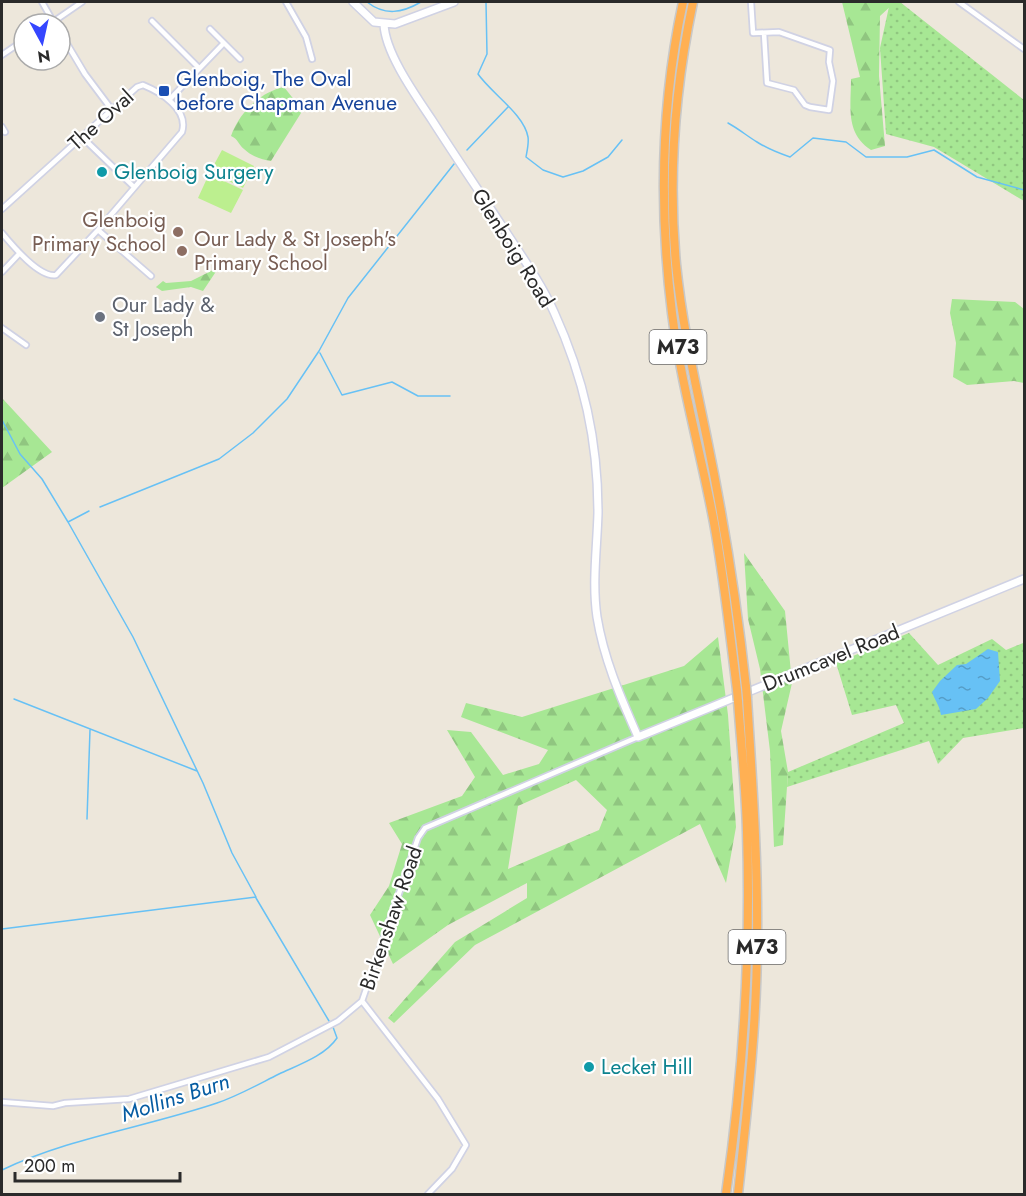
<svg xmlns="http://www.w3.org/2000/svg" width="1026" height="1196" font-family="Jost,sans-serif">
	<style>
		.grass { fill: url(#grass-dots) }
		.forest { fill: url(#forest-firs); fill-rule: evenodd }
		.pitch { fill: #bcef8f }
		.water { fill: url(#water-ripples) }
		.lines { fill: none; stroke-linecap: round; stroke-linejoin: round }
		.stream { stroke: #67c1f5; stroke-width: 1.5 }
		.street-casing { stroke: #d0d2e4; stroke-width: 8 }
		.secondary-casing { stroke: #d0d2e4; stroke-width: 10 }
		.highway-casing { stroke: #c8c8c8; stroke-width: 11 }
		.street { stroke: #fff; stroke-width: 4.5 }
		.secondary { stroke: #fff; stroke-width: 7 }
		.highway { stroke: #ffb053; stroke-width: 8 }
		.highway-bridge-casing { stroke: #c8c8c8; stroke-width: 11; stroke-linecap: butt }
		.highway-bridge { stroke: #ffb053; stroke-width: 8 }
		.transit-dot { fill: #1a4fb4; stroke: #fff; stroke-width: 2 }
		.culture-dot { fill: #0f9aa8; stroke: #fff; stroke-width: 2 }
		.education-dot { fill: #8d6e63; stroke: #fff; stroke-width: 2 }
		.worship-dot { fill: #6b7280; stroke: #fff; stroke-width: 2 }
		.labels { text-anchor: middle; dominant-baseline: central; stroke-width: 4.5; stroke-linejoin: round; paint-order: stroke }
		.shield { fill: #fff; stroke: #6a6a6a; stroke-width: 1.5 }
		.shield-label { font-size: 20px; font-weight: bold; fill: #2a2a2a }
		.transit-label { font-size: 21px; fill: #164399; stroke: #fff; text-anchor: start }
		.street-label { font-size: 21px; fill: #2a2a2a; stroke: #fff }
		.culture-label { font-size: 21px; fill: #0d838f; stroke: #fff; text-anchor: start }
		.education-label { font-size: 21px; fill: #785e54; stroke: #fff; text-anchor: end }
		.worship-label { font-size: 21px; fill: #5b616d; stroke: #fff; text-anchor: start }
		.water-label { font-size: 22px; font-style: italic; fill: #065ca2; stroke: #fff }
	</style>
	<defs>
		<pattern id="grass-dots" width="8" height="8" patternUnits="userSpaceOnUse" patternTransform="scale(1.5)"><rect width="8" height="8" fill="#a7e794"/><path d="M2 2h.1M6 6h.1" fill="none" stroke="#90c680" stroke-width="1.8" stroke-linecap="round"/></pattern>
		<pattern id="forest-firs" width="22" height="20" patternUnits="userSpaceOnUse" patternTransform="scale(1.5)"><rect width="22" height="20" fill="#a7e794"/><path d="M5 1l3.5 6h-7zM16 11l3.5 6h-7z" fill="#90c680"/></pattern>
		<pattern id="water-ripples" width="26" height="14" patternUnits="userSpaceOnUse" patternTransform="scale(1.5)"><rect width="26" height="14" fill="#67c1f5"/><path d="M2 4q2-2 4 0t4 0M15 11q2-2 4 0t4 0" fill="none" stroke="#559dc7"/></pattern>
	</defs>
	<rect width="100%" height="100%" fill="#ede7db"/>
	<!-- grass -->
	<path class="grass" d="M890 2H900L1024 100V201L934 147 886 134 880 48Z
		M909 633 938 665 992 639 1006 650 1023 643 1024 645V728L963 738 938 764 929 741 787 787 788 772 904 723 896 705 852 715 836 663Z"/>
	<!-- forest -->
	<path class="forest" d="M842 2H893V4L880 16 879 76 885 146 871 150C845 133 851 107 851 79L860 77Z
		M284 87 299 106 301 113 271 161C262 160 251 156 244 149 238 144 238 139 231 136 239 113 260 92 284 87Z
		M219 267 203 291 191 287 162 291 156 287 163 281 166 283 191 281Z
		M952 299 1015 302 1024 309V383L1014 381 967 385 953 377 956 343 950 313Z
		M2 398 52 452 2 488Z
		M744 553 785 611 792 683 781 731 788 772 783 845 774 847 770 751 760 669 748 619Z
		M718 637 728 715 736 827 726 883 700 824 475 945 394 1023 388 1018 455 942 527 898V883L448 925 393 964 370 915 389 886 402 844 389 823 462 796 475 777 447 730 471 732 503 775 539 764 548 750 461 717 466 703 522 717 684 666ZM576 780 607 810 599 830 508 869 518 806Z"/>
	<!-- pitch -->
	<path class="pitch" d="M222 150 254 166 243 188 210 172Z
		M209 174 243 190 231 213 198 198Z"/>
	<!-- water -->
	<path class="water" d="M988 649 998 652 1000 681 988 698 976 709 941 715C939 704 935 701 932 692L940 681 957 665 966 664Z"/>
	<g class="lines">
		<!-- stream -->
		<path class="stream" d="M367 2C385 16 402 13 421 2
			M486 2 487 54 478 74C491 93 524 114 528 137 529 143 527 151 526 157L543 170 563 177 583 171 608 157 622 140
			M728 123C739 129 747 136 757 142 768 149 778 153 790 157L813 138 846 142 866 157H907L934 150 977 177 1024 190
			M467 150 508 107
			M320 353 342 395 392 382 418 396H450
			M2 420 20 454 42 479 68 522
			M100 507 219 459 253 433 287 399 319 351 348 298 454 164
			M14 699 197 771
			M87 819 90 730
			M256 898 329 1021
			M2 929 256 897 232 853 203 783 133 637 68 522 89 511
			M2 1170C69 1138 146 1127 217 1103 238 1096 259 1084 279 1074 298 1065 325 1056 337 1038L333 1027"/>
		<!-- street casing -->
		<g class="street-casing">
			<path id="street" d="M42 2 54 23
				M286 2 306 37 312 59
				M751 2 753 33 779 32 830 50 829 62 833 81 829 110 810 107 805 105 794 90 767 83 764 33
				M959 2 1024 49
				M152 21 199 68
				M50 24 82 2
				M210 29 224 43
				M60 32 85 74 112 110
				M2 55 24 40
				M170 99 224 43 240 59
				M2 127 5 132
				M82 137 134 187
				M2 209 137 87 143 85C160 92 189 109 182 132L98 230 56 275C39 278 12 245 2 233
				M98 230 151 276
				M2 272 19 254
				M2 328 26 345
				M362 1001 438 1099 466 1145 452 1169 428 1194
				M2 1102 53 1106 65 1103 129 1099 269 1057 338 1021 362 1001 418 838 425 828 638 737"/>
		</g>
		<!-- secondary casing -->
		<g class="secondary-casing">
			<path id="secondary" d="M353 2 374 22 395 24 454 2
				M384 24C385 53 416 96 432 120 455 156 479 191 502 226 520 254 540 281 554 312 584 378 598 441 598 513 597 548 592 583 597 617 604 660 621 698 638 737L1024 579"/>
		</g>
		<!-- highway casing -->
		<g class="highway-casing">
			<path id="highway" d="M683 2C661 104 659 209 672 313 681 384 701 453 714 523 724 578 730 634 737 690
				M693 2C675 87 668 177 676 264 682 324 695 381 707 439 724 521 737 604 746 687
				M726 1194C743 1075 751 952 747 832 746 788 741 744 738 701
				M738 1194C747 1110 757 1025 757 940 758 859 752 779 747 698"/>
		</g>
		<!-- street -->
		<use href="#street" class="street"/>
		<!-- secondary -->
		<use href="#secondary" class="secondary"/>
		<!-- highway -->
		<use href="#highway" class="highway"/>
		<!-- highway-bridge casing -->
		<g class="highway-bridge-casing">
			<path id="highway-bridge" d="M746 687 747 698
				M737 690 738 701"/>
		</g>
		<!-- highway-bridge -->
		<use href="#highway-bridge" class="highway-bridge"/>
	</g>
	<!-- markers -->
	<rect class="transit-dot" x="158" y="85" width="12" height="12" rx="3"/>
	<g class="culture-dot">
		<circle cx="102" cy="172" r="6"/>
		<circle cx="589" cy="1067" r="6"/>
	</g>
	<g class="education-dot">
		<circle cx="178" cy="232" r="6"/>
		<circle cx="182" cy="251" r="6"/>
	</g>
	<circle class="worship-dot" cx="100" cy="317" r="6"/>
	<g class="labels">
		<!-- shield labels -->
		<g class="shield">
			<rect x="649.5" y="330" width="57" height="34" rx="4.5"/>
			<rect x="728.5" y="930" width="57" height="34" rx="4.5"/>
		</g>
		<g class="shield-label">
			<text x="678" y="347">M73</text>
			<text x="757" y="947">M73</text>
		</g>
		<!-- transit labels -->
		<g class="transit-label">
			<text x="176" y="79">Glenboig, The Oval<tspan x="176" dy="24">before Chapman Avenue</tspan></text>
		</g>
		<!-- street labels -->
		<g class="street-label">
			<text transform="translate(101 120) rotate(-42)">The Oval</text>
			<text transform="translate(513 248) rotate(58)">Glenboig Road</text>
			<text transform="translate(831 658) rotate(-22)">Drumcavel Road</text>
			<text transform="translate(391 918) rotate(-71)">Birkenshaw Road</text>
		</g>
		<!-- culture labels -->
		<g class="culture-label">
			<text x="114" y="172">Glenboig Surgery</text>
			<text x="601" y="1067">Lecket Hill</text>
		</g>
		<!-- education labels -->
		<g class="education-label">
			<text x="166" y="220">Glenboig<tspan x="166" dy="24">Primary School</tspan></text>
			<text x="194" y="239" text-anchor="start">Our Lady &amp; St Joseph's<tspan x="194" dy="24">Primary School</tspan></text>
		</g>
		<!-- worship labels -->
		<g class="worship-label">
			<text x="112" y="305">Our Lady &amp;<tspan x="112" dy="24">St Joseph</tspan></text>
		</g>
		<!-- water labels -->
		<g class="water-label">
			<text transform="translate(175 1097) rotate(-18)">Mollins Burn</text>
		</g>
	</g>
	<!-- border -->
	<rect width="1026" height="1196" fill="none" stroke="#2a2a2a" stroke-width="6"/>
	<!-- north arrow -->
	<g transform="translate(42 42) rotate(172)"><circle r="28" fill="#ffffff" stroke="#aaaaaa" stroke-width="1.5"/>
	<path d="M0-4.5L10 22L0 15L-10 22Z" fill="#3546ff"/>
	<text y="-9" font-size="16" font-weight="bold" text-anchor="middle" fill="#2a2a2a">N</text>
	</g>
	<!-- scale -->
	<path d="M15 1172v9h165v-9" fill="none" stroke="#2a2a2a" stroke-width="3"/>
	<text x="24" y="1172" font-size="18" fill="#2a2a2a" stroke="#ffffff" stroke-width="4.5" paint-order="stroke">200 m</text>
</svg>
